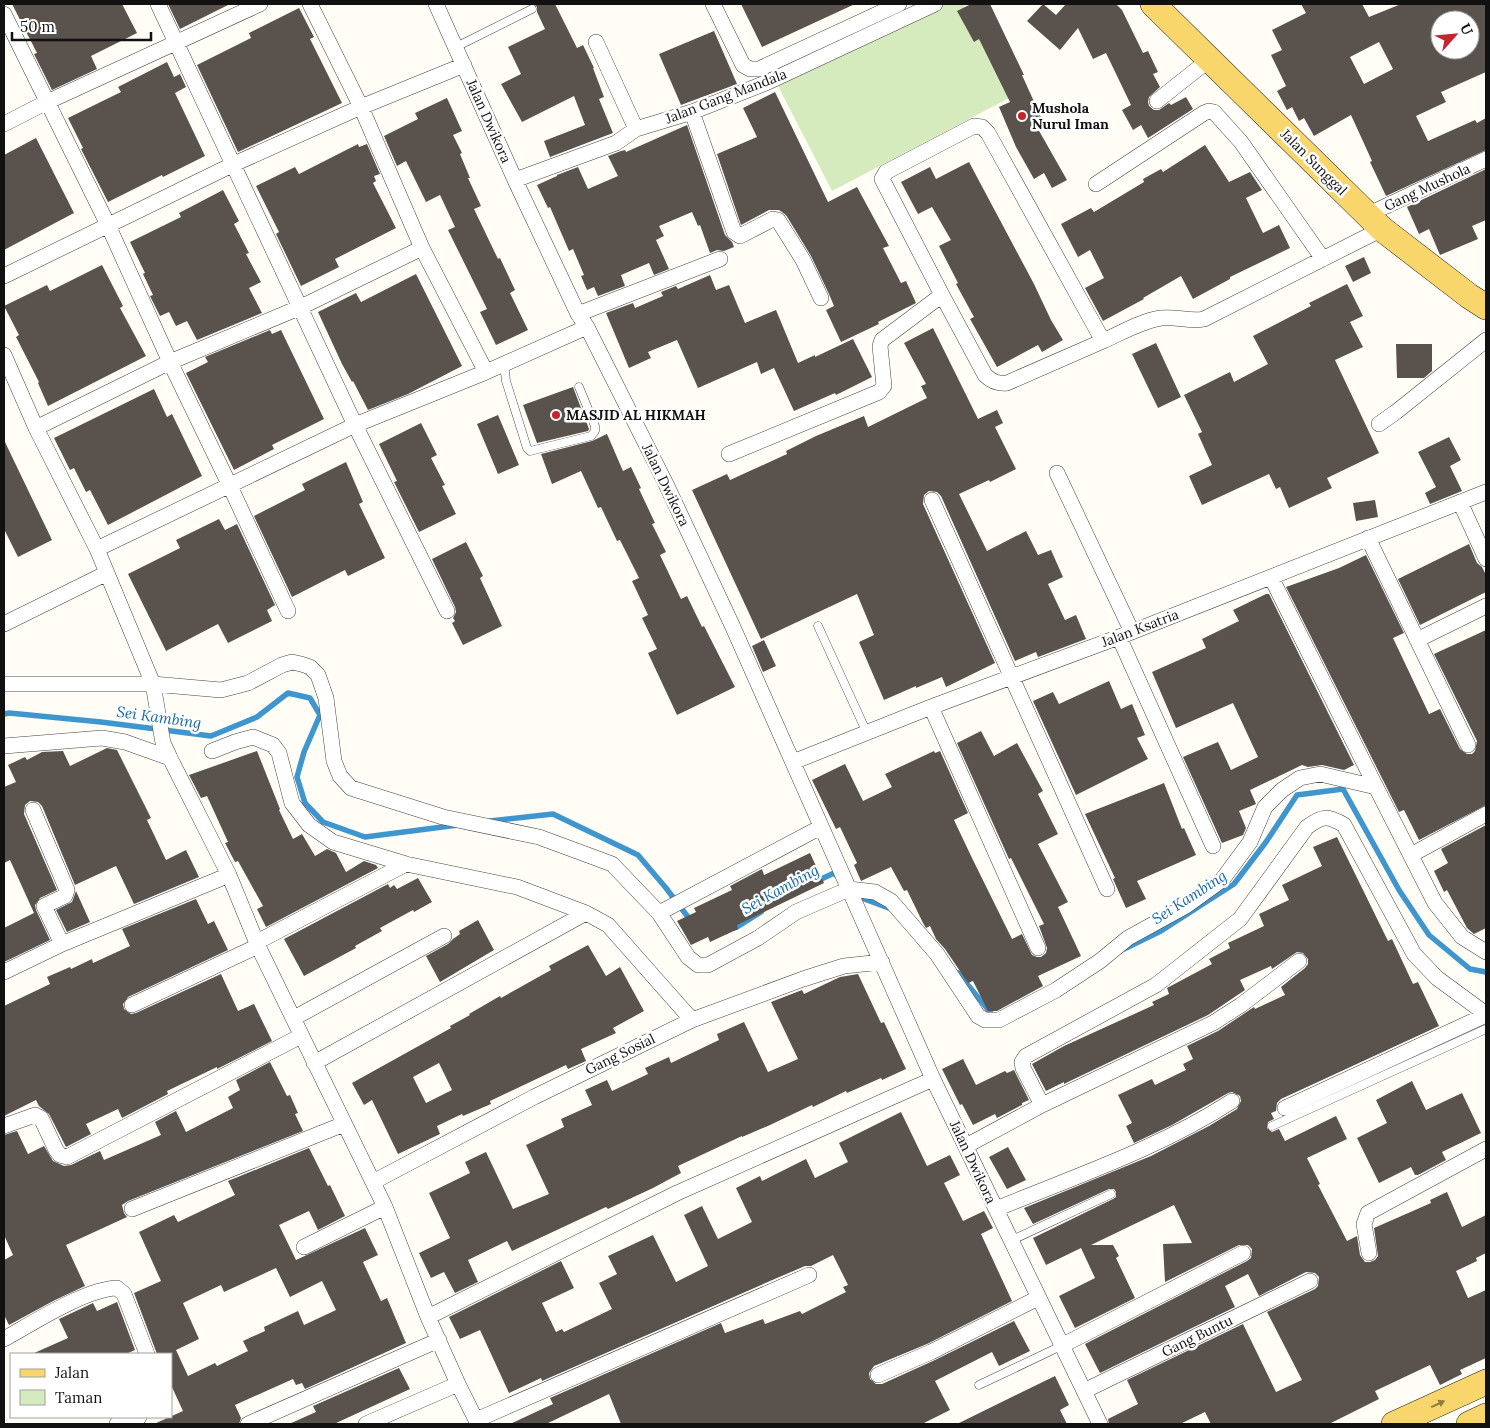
<svg xmlns="http://www.w3.org/2000/svg" width="1490" height="1428" font-family="Lora,serif">
	<style>
		.green { fill: #d5ebbd }
		.lines { fill: none; stroke-linecap: round; stroke-linejoin: round }
		.stream { stroke: #3f96cf; stroke-width: 5.5 }
		.building { fill: #5a524d; fill-rule: evenodd }
		.lane-casing { stroke: #444; stroke-width: 9 }
		.street-casing { stroke: #444; stroke-width: 16 }
		.primary-casing { stroke: #222; stroke-width: 26 }
		.lane { stroke: #fff; stroke-width: 8 }
		.street { stroke: #fff; stroke-width: 15 }
		.primary { stroke: #f9d66b; stroke-width: 25 }
		.oneway { fill: #917d42 }
		.poi-dot { fill: #c4262e; stroke: #fff; stroke-width: 2 }
		.labels { text-anchor: middle; dominant-baseline: central; stroke-width: 5; stroke-linejoin: round; paint-order: stroke }
		.street-label { font-size: 14px; fill: #111; stroke: #fff }
		.poi-label { font-size: 14px; font-weight: bold; fill: #111; stroke: #fff; text-anchor: start }
		.water-label { font-size: 15px; font-style: italic; fill: #1768a6; stroke: #fff }
	</style>
	<rect width="100%" height="100%" fill="#fffdf5"/>
	<!-- green -->
	<path class="green" d="M939 4H963L1011 97 832 191 775 80Z"/>
	<g class="lines">
		<!-- stream -->
		<path class="stream" d="M4 714 9 713 101 722 211 736 257 717 288 693 310 698 320 715 304 752 297 777 305 803 323 822 365 837 458 825
			M490 821 553 814 638 855 666 888 691 921
			M815 882 834 873 839 878
			M856 896 894 910
			M730 929 737 927 761 912
			M1124 949 1161 931 1234 884 1266 842 1297 795 1343 789 1399 890 1429 935 1470 969 1486 972
			M958 973 995 1018"/>
	</g>
	<!-- building -->
	<path class="building" d="M12 4H122L137 33 91 56 97 69 52 90 34 54 37 53Z
		M168 4H230L180 29Z
		M534 4H555L577 48 583 45 594 68H593L604 97 599 99 613 133 550 157 544 141 585 125 574 96 522 122 501 84 521 74 508 47 545 29 537 12V7Z
		M741 4H855L762 47Z
		M971 4H990L1024 75H1022L1045 126 1038 129 1067 180 1052 188 1044 173 1034 179 1016 147 999 107 1010 102 979 39 974 42 957 11Z
		M1043 4 1056 15 1066 4H1116L1122 10 1143 53 1148 51 1158 72 1153 74 1160 87 1149 97 1148 102 1149 106 1154 110H1159L1169 103 1171 105 1186 97 1193 109 1148 138 1141 125 1133 130 1122 110 1131 105 1106 53 1093 59 1078 28 1060 50 1027 21Z
		M1301 4H1362L1369 17 1401 4H1486V72L1441 92 1446 102 1416 116 1428 141 1475 120 1477 123 1486 118V150L1386 196 1370 162 1372 161 1351 115 1314 136 1304 118 1299 121 1292 107 1287 110 1277 91 1286 86 1271 55 1282 50 1272 30 1306 13ZM1440 20H1470V50H1440ZM1379 42 1393 69 1364 84 1350 57Z
		M299 8 314 37 310 39 342 103 238 152 197 65 251 38 249 33Z
		M714 31 737 84 681 105 659 54Z
		M167 62 174 77 180 74 186 87 175 93 205 156 163 177 162 175 108 202 81 149 83 148 68 118 121 92 118 87Z
		M775 92 828 202 857 187 889 246 883 248 901 283 906 281 916 303 878 322 879 324 841 342 826 310 834 306 829 294 811 256 786 215 779 210H769L741 225 717 154 757 137 743 108Z
		M447 98 462 131 453 135 462 153 460 154 470 178H468L481 206 474 209 498 259 500 258 515 290 510 293 528 330 496 345 480 312 487 309 448 230 455 227 440 195 426 202 406 161 397 166 384 136 418 119 415 113Z
		M687 125 725 235 732 242 734 247 724 251 717 250 710 253 700 225 698 226 692 212 659 226 664 236 656 240 669 269 654 275 649 263 621 275 625 286 598 296 594 287 587 290 581 276 584 275 573 249 569 251 550 207 548 208 537 185 557 176V175L578 167 588 189 618 176 608 156 621 151 625 150 626 152Z
		M36 138 74 213 4 250V155Z
		M358 144 359 147 367 144 380 174 374 176 376 181 373 183 396 228 335 259 339 267 301 286 276 234 279 232 256 186 295 167 299 174Z
		M1205 145 1229 182 1250 172 1262 190 1246 198 1263 233 1279 225 1290 248 1230 277V279L1193 299 1181 276 1143 298 1144 299 1103 321 1085 288 1104 278 1090 250 1078 257 1061 224 1091 208 1094 212 1144 182 1143 179 1161 169 1163 172Z
		M969 162 1034 284 1051 320 1063 340 1042 352 1038 345 997 367 970 319 974 317 956 284 958 283 939 246 951 240 932 207 918 214 901 182 930 167 936 179Z
		M1486 169V220L1472 226 1478 239 1440 255 1429 229 1419 234 1407 207Z
		M223 190 239 221 234 224 249 253 246 254 261 282 249 288 262 313 197 340 187 321 176 326 169 312 160 316 150 296 153 295 143 274 145 273 130 242 181 217 179 213Z
		M1364 257 1371 273 1353 282 1345 266Z
		M102 265 123 306 120 308 146 356 48 406 38 383 39 382 16 337 19 335 4 306 47 285 50 291Z
		M416 274 462 366 408 394 368 410 353 381 352 382 342 364 318 312 356 293 361 302Z
		M710 275 716 290 729 285 745 323 776 310 798 363 815 355V357L853 339 872 377 836 395 835 393 794 411 774 368 761 374 757 362 698 388 677 340 648 352 651 358 629 368 606 313 633 303 635 308 663 296 661 292 676 286 678 289Z
		M1347 284 1363 316 1350 322 1363 347 1335 360 1379 453 1327 478 1332 488 1289 508 1280 487 1276 489 1269 474 1202 505 1189 476 1212 465 1198 434 1202 432 1184 395 1230 372 1234 382 1268 364 1253 336 1311 306 1309 303Z
		M933 328 978 419 997 410 1003 423 995 427 1016 469 990 482 989 480 959 494 987 551 1026 531 1038 555 1051 550 1063 577 1048 584 1065 620 1076 615 1086 639 1038 657 1036 652 1015 661 941 496 937 492 929 491 924 495 923 504 995 663 946 687 942 677 916 688V686L884 700 859 642 874 635 857 594 761 639 692 490 727 474 730 480 787 454 786 451 816 436 864 416 868 427 927 398 921 386 926 384 904 343Z
		M270 330 272 334 281 330 324 419 272 445 274 449 234 470 186 373 208 362 205 357Z
		M1156 343 1181 397 1158 408 1132 354Z
		M1396 344H1432V371L1424 378H1397Z
		M573 387 589 429 588 431 537 443 523 405Z
		M154 389 167 417 172 414 202 476 108 525 90 490 86 492 74 468 70 470 54 438Z
		M498 415 519 465 498 474 477 424Z
		M421 423 437 455 431 458 445 485 442 486 456 514 419 532 394 482 397 481 379 444Z
		M607 434 623 471 631 467 641 488 639 489 655 523 652 524 666 552 660 555 681 599 687 596 702 627 704 626 735 687 677 715 648 653 657 649 642 618 648 615 632 581 639 578 620 540 617 541 601 507 598 508 581 471 552 484 541 454 592 441Z
		M1449 437 1461 460 1450 466 1462 491 1430 504 1425 493 1436 487 1418 452Z
		M4 440 52 540 18 557 4 529Z
		M346 462 363 502 359 504 385 558 348 576 345 570 292 597 254 516 305 490 302 484Z
		M1375 500 1378 517 1356 521 1353 503Z
		M219 519 225 530 237 524 275 605 267 610 272 621 228 643 218 624 166 651 128 574 180 548 176 540Z
		M466 542 483 576 480 578 502 626 463 645 452 623 455 621 453 618 456 612 455 607 432 559Z
		M1469 544 1477 563 1482 567 1486 575V592L1420 625 1398 579Z
		M1366 555 1404 633 1393 638 1429 714 1440 709 1460 749 1467 754H1472L1475 751 1477 741 1434 654 1486 630V805L1419 840 1404 810 1399 812 1286 587 1339 568Z
		M1266 594H1269L1354 765 1344 770 1322 765 1308 767 1302 765 1250 790 1256 804 1239 811 1246 828 1243 835 1222 843 1183 757 1218 742 1231 770 1258 757 1233 703 1176 728 1152 672 1206 648 1202 639 1239 621 1233 610Z
		M764 640 776 666 763 672 752 646Z
		M1109 681 1121 709 1132 704 1145 735 1137 738 1148 759 1076 795 1033 701 1053 692 1059 704Z
		M981 731 994 756 1017 743 1043 791 1038 794 1058 834 1038 844 1068 902 1058 907 1081 956 1038 976 1043 986 997 1011H988L973 981 968 983 945 949 936 939 930 926 926 928 923 923 907 890 904 891 891 867 861 881 854 865 857 863 840 827 836 829 812 780 845 764 863 801 892 787 885 774 934 751 935 753 940 751 968 813 954 820 972 858 1012 939 1022 934 1032 955 1037 957H1041L1046 953 1047 948 1039 926 1044 924 1011 858 1009 859 957 743Z
		M107 748 117 750 151 818 147 820 166 860 186 850 199 877 134 904 116 866 75 885 42 806 38 802 30 801 25 805 24 814 57 890 40 898 35 905 36 910 50 940 4 962V928L34 913 10 860 4 863V787L16 782 8 765 25 757 27 760 42 752 63 751 70 766Z
		M257 751 280 809 279 810 293 839 302 834 315 856 327 849 336 853 346 872 364 861 376 865 378 868 266 927 257 909 263 906 238 861 235 862 225 843 228 842 207 796 201 798 189 775Z
		M1164 783 1182 829 1184 828 1196 855 1137 881 1146 899 1126 908 1113 879 1115 878 1085 814Z
		M1486 825V928L1474 934 1467 928 1447 890 1444 892 1434 871 1448 863 1441 849Z
		M1337 837 1388 941 1392 939 1413 984 1418 982 1439 1026 1281 1099 1277 1103 1276 1111 1271 1113 1274 1119 1268 1122 1267 1128 1272 1132 1279 1129 1285 1141 1336 1116 1347 1139 1307 1158 1320 1184 1318 1185 1347 1241 1357 1236 1360 1255 1365 1262H1370L1375 1260 1378 1256 1374 1228 1431 1203 1430 1200 1447 1192 1462 1227 1486 1215V1253L1476 1258 1477 1261 1456 1271 1468 1298 1486 1290V1358L1460 1370 1462 1374 1440 1385 1430 1365 1375 1391 1379 1399 1329 1424H1211L1205 1412 1180 1424H1109L1108 1419 1138 1404 1127 1380 1243 1324 1276 1392 1302 1380 1267 1312 1315 1289 1318 1286 1319 1277 1315 1273 1306 1272 1259 1296 1248 1274 1225 1286 1235 1307 1100 1373 1085 1344 1247 1261 1251 1258 1252 1249 1248 1245H1239L1165 1282 1163 1244 1192 1243 1174 1205 1091 1245H1113L1119 1256 1116 1258 1135 1298 1075 1328 1059 1296 1095 1278 1081 1248 1046 1265 1033 1238 1113 1199 1116 1197V1192L1114 1189H1109L1033 1224 1024 1208 1151 1156 1209 1126 1237 1109 1241 1101 1240 1096 1232 1092 1228 1093 1172 1125 1134 1143 1126 1126 1132 1123 1118 1095 1152 1079 1155 1085 1186 1070 1183 1064 1193 1059 1187 1046 1218 1031 1254 1007 1255 1009 1285 995 1281 987 1305 968 1308 964V959L1303 953 1297 952 1272 969 1271 966 1240 980 1245 990 1208 1015 1070 1081 1064 1084V1082L1046 1091 1032 1064 1064 1046 1154 1005 1152 1002 1169 994 1167 988 1212 964 1209 959 1230 948 1228 943 1264 926 1259 914 1289 900 1282 885 1322 866 1313 847Z
		M810 853 824 883 737 925 738 929 710 942 708 937 691 945 677 921 696 912 694 908 732 890 730 886 762 869 764 875Z
		M418 878 432 902 414 912 413 910 380 928 382 931 355 946 356 948 304 976 284 939 388 884 390 888 394 885 397 889Z
		M76 891 90 922 67 932 56 910 72 902Z
		M196 899 208 924 214 921 228 950 128 997 123 1004 124 1009 131 1014 136 1013 221 974 238 1011 254 1004 272 1041 217 1069V1067L167 1091 168 1094 122 1118 118 1109 86 1124 91 1134 66 1147 49 1114 39 1106 36 1100 4 1116V1006L50 984 47 977 70 967 71 969 92 959 93 963 130 946 122 929Z
		M478 920 494 950 440 982 426 956 448 944 453 939 460 934 459 931Z
		M588 945 606 976 620 967 644 1011 613 1028 616 1033 581 1049 586 1061 568 1069 566 1065 490 1101 491 1104 463 1116 462 1114 437 1126 440 1134 398 1154 372 1100 364 1105 352 1083 451 1028 450 1026 470 1015 469 1014 500 996 501 998 551 970 549 966ZM439 1063 452 1090 426 1103 413 1077Z
		M858 974 881 1023 884 1022 906 1069 882 1080 881 1078 847 1093 846 1091 813 1107 812 1105 770 1125 742 1137V1136L678 1166 681 1173 653 1188 608 1209 606 1207 512 1251 507 1241 468 1260 478 1282 455 1293 444 1272 431 1278 419 1253 450 1238 429 1193 470 1173 465 1162 486 1152 513 1209 549 1194 526 1145 564 1127 561 1119 592 1105 585 1090 607 1080 612 1091 648 1074 645 1068 669 1057 671 1063 719 1040 717 1034 744 1022 768 1072 798 1059 771 1002 802 990 804 994 840 977Z
		M963 1059 976 1085 1005 1071 1007 1073 1014 1070 1029 1100 1022 1103V1105L997 1118 995 1114 973 1125 962 1104 960 1105 942 1069Z
		M270 1062 287 1096 290 1095 298 1113 295 1114 303 1131 128 1201 122 1205 124 1213 127 1217 66 1245 85 1286 55 1300 9 1325 4 1315V1260L13 1255 4 1235V1135L17 1131 28 1154 44 1146 53 1161 64 1166 71 1165 100 1151 104 1160 161 1135 155 1122 176 1111 186 1132 233 1108 228 1097 240 1090 236 1080Z
		M1412 1081 1426 1110 1462 1093 1481 1133 1442 1152 1446 1160 1418 1175H1415L1411 1167 1379 1183 1357 1138 1387 1123 1376 1100Z
		M901 1112 927 1166 950 1155 960 1175 944 1183 963 1221 984 1211 993 1228 981 1234 1012 1301 927 1344 874 1366 869 1373 870 1379 876 1384H882L935 1360 1014 1321 1030 1351 999 1366 992 1352 935 1381 950 1410 922 1424H621L609 1394 546 1424H510L553 1404 550 1398 721 1323 725 1333 763 1319 765 1324 800 1311 802 1314 846 1292 843 1287 848 1285 833 1255 811 1266H805L770 1281 542 1381 541 1378 509 1393 480 1330 460 1339 449 1317 561 1261 574 1288 542 1303 556 1332 562 1329 564 1332 612 1309 599 1283 617 1274 608 1256 653 1235 676 1282 708 1266 684 1215 702 1206 718 1239 752 1222 736 1188 760 1176 762 1181 806 1159 815 1178 848 1162 839 1143Z
		M1008 1147 1026 1180 1007 1189 989 1157Z
		M309 1148 328 1186 330 1185 345 1216 318 1230 309 1211 279 1225 296 1260 365 1228 378 1255 363 1262 381 1301 387 1298 406 1343 305 1389 302 1383 296 1385 293 1379 235 1405 241 1418 239 1424H154L183 1411 171 1385V1354H157L134 1293 161 1281 139 1232 174 1215 178 1222 235 1195 228 1181ZM276 1268 290 1297 322 1281 336 1310 304 1325 298 1311 264 1327 265 1331 243 1341 248 1351 217 1366 215 1363 188 1376 176 1350 199 1339 183 1303 221 1285 224 1292Z
		M117 1302 135 1350 126 1354H32L68 1338 59 1319 93 1303 97 1311Z
		M399 1368 410 1389 334 1424H289L316 1412 313 1406Z
		M1055 1376 1069 1405 1060 1410 1067 1424H957Z"/>
	<g class="lines">
		<!-- lane casing -->
		<g class="lane-casing">
			<path id="lane" d="M456 47 532 9
				M504 364 506 381 527 448 530 451 591 436 595 431V426L579 387
				M818 626 867 733
				M1272 1126 1486 1029
				M1010 1241 1111 1194
				M979 1385 1061 1346"/>
		</g>
		<!-- street casing -->
		<g class="street-casing">
			<path id="street" d="M158 4 355 425 447 611
				M310 4 361 107 422 248 486 372
				M436 4 515 180 578 314 587 327 666 484 732 625 933 1079 1100 1424
				M713 4 743 65 750 69H759L899 4
				M4 14 108 225 170 362 229 484 288 611
				M596 42 636 129
				M1157 101 1210 59
				M692 112 734 232 740 236 773 219 778 220 803 260 821 298
				M4 124 47 102 260 4
				M974 126 982 127 988 133 1103 341 1007 383C998 384 992 382 985 375L942 295 882 179 886 172Z
				M515 180 616 143 636 129 692 112 768 82 935 4
				M1096 184 1204 113 1209 111 1214 112 1241 142 1323 259
				M1367 215 1486 159
				M4 276 234 164 361 107 464 65
				M578 314 720 259
				M1103 341C1121 333 1141 321 1161 318 1176 316 1190 322 1204 319L1382 229
				M4 355 36 428 97 549 153 684 163 743 170 758 229 875 258 946 385 1207 428 1317 458 1384 478 1424
				M1379 424 1396 412 1486 340
				M36 428 170 362 301 307 422 248
				M729 454 879 392 884 386 880 346 882 340 942 295
				M1057 473 1132 632
				M932 500 1107 889
				M1460 502 1486 559
				M1368 538 1468 745
				M97 549 355 425 486 372 587 327
				M1271 577 1376 787
				M4 624 107 573
				M1119 637 1213 846
				M1417 640 1486 606
				M4 684H153L221 690 248 683 282 665 292 662 301 664 310 667 318 675 326 698 334 761 340 776 351 788 443 817 539 837 612 864 659 913 688 957 698 965H708L758 938 796 912 849 889 875 892 891 901 937 954 978 1016 985 1020H999L1056 990 1100 961 1128 938 1186 906 1222 880 1250 842 1265 807 1282 790 1300 778 1320 774 1376 787 1435 903 1462 937 1486 952
				M931 707 1038 948
				M4 746 102 738 125 742 170 758
				M212 751 235 742 253 737 273 745 279 753 292 803 309 825 333 842 406 864 517 887 586 913 608 925 692 1020
				M793 762 931 707 1119 637 1486 492
				M33 810 67 890 65 896 44 906 62 944
				M1411 855 1486 814
				M659 913 821 827
				M257 942 406 864
				M4 972 62 944 229 875
				M132 1005 258 946
				M294 1018 444 936
				M314 1063 586 913
				M1042 1105 1023 1068 1022 1062 1026 1056 1156 985 1240 919 1307 827C1322 816 1327 815 1344 825L1414 954 1437 978 1486 1014
				M1285 1108 1486 1015
				M4 1126 35 1115 41 1118 56 1150 60 1155 67 1157 301 1036
				M966 1146 1042 1105 1213 1023 1241 1005 1299 961
				M373 1182 534 1097 692 1020 803 979 844 966 882 962
				M132 1209 344 1124
				M996 1209C1076 1176 1160 1148 1232 1101
				M304 1247 385 1207
				M1369 1253 1364 1224 1368 1213 1486 1149
				M428 1317 677 1193 933 1079
				M4 1339C33 1323 85 1289 117 1288L124 1294 147 1354
				M1061 1346 1243 1253
				M878 1375 931 1352 1038 1298
				M1084 1391 1310 1281
				M476 1420 809 1275
				M117 1424 139 1417
				M248 1424 439 1340
				M366 1424 458 1384"/>
		</g>
		<!-- primary casing -->
		<g class="primary-casing">
			<path id="primary" d="M1153 4 1382 229 1469 296 1486 307
				M1394 1424 1486 1382
				M1469 1424 1486 1416"/>
		</g>
		<!-- lane -->
		<use href="#lane" class="lane"/>
		<!-- street -->
		<use href="#street" class="street"/>
		<!-- primary -->
		<use href="#primary" class="primary"/>
	</g>
	<!-- one-way arrows -->
	<defs><path id="oneway-solid" d="M-6-.8H1V-3.2L6.5 0L1 3.2V.8H-6Z" transform="scale(1.25)"/></defs>
	<use class="oneway" href="#oneway-solid" transform="translate(1438 1404) rotate(-25)"/>
	<!-- markers -->
	<g class="poi-dot">
		<circle cx="1022" cy="116" r="5"/>
		<circle cx="556" cy="415" r="5"/>
	</g>
	<g class="labels">
		<!-- street labels -->
		<g class="street-label">
			<text transform="translate(726 96) rotate(-21)">Jalan Gang Mandala</text>
			<text transform="translate(489 121) rotate(66)">Jalan Dwikora</text>
			<text transform="translate(1314 162) rotate(45)">Jalan Sunggal</text>
			<text transform="translate(1427 187) rotate(-25)">Gang Mushola</text>
			<text transform="translate(666 485) rotate(64)">Jalan Dwikora</text>
			<text transform="translate(1140 628) rotate(-21)">Jalan Ksatria</text>
			<text transform="translate(620 1054) rotate(-26)">Gang Sosial</text>
			<text transform="translate(973 1162) rotate(65)">Jalan Dwikora</text>
			<text transform="translate(1197 1336) rotate(-26)">Gang Buntu</text>
		</g>
		<!-- poi labels -->
		<g class="poi-label">
			<text x="1032" y="108">Mushola<tspan x="1032" dy="16">Nurul Iman</tspan></text>
			<text x="566" y="415">MASJID AL HIKMAH</text>
		</g>
		<!-- water labels -->
		<g class="water-label">
			<text transform="translate(159 717) rotate(8)">Sei Kambing</text>
			<text transform="translate(780 889) rotate(-29)">Sei Kambing</text>
			<text transform="translate(1189 897) rotate(-33)">Sei Kambing</text>
		</g>
	</g>
	<!-- border -->
	<rect width="1490" height="1428" fill="none" stroke="#111111" stroke-width="10"/>
	<!-- legend -->
	<rect x="10" y="1353" width="162" height="65" fill="#ffffff" stroke="#a0a0a0"/>
	<rect x="20" y="1369" width="25" height="8" fill="#f9d66b" stroke="#a0a0a0"/>
	<text x="55" y="1378" font-size="15" fill="#111111">Jalan</text>
	<rect x="20" y="1390" width="25" height="15" fill="#d5ebbd" stroke="#a0a0a0"/>
	<text x="55" y="1403" font-size="15" fill="#111111">Taman</text>
	<!-- north arrow -->
	<g transform="translate(1455 35) rotate(63)"><circle r="24" fill="#ffffff" stroke="#a0a0a0"/>
	<path d="M0-4L9 19L0 12L-9 19Z" fill="#c4262e"/>
	<text y="-8" font-size="14" font-weight="bold" text-anchor="middle" fill="#111111">U</text>
	</g>
	<!-- scale -->
	<path d="M12 32v8h139v-8" fill="none" stroke="#111111" stroke-width="2.5"/>
	<text x="20" y="32" font-size="15" fill="#111111" stroke="#ffffff" stroke-width="4" paint-order="stroke">50 m</text>
</svg>
